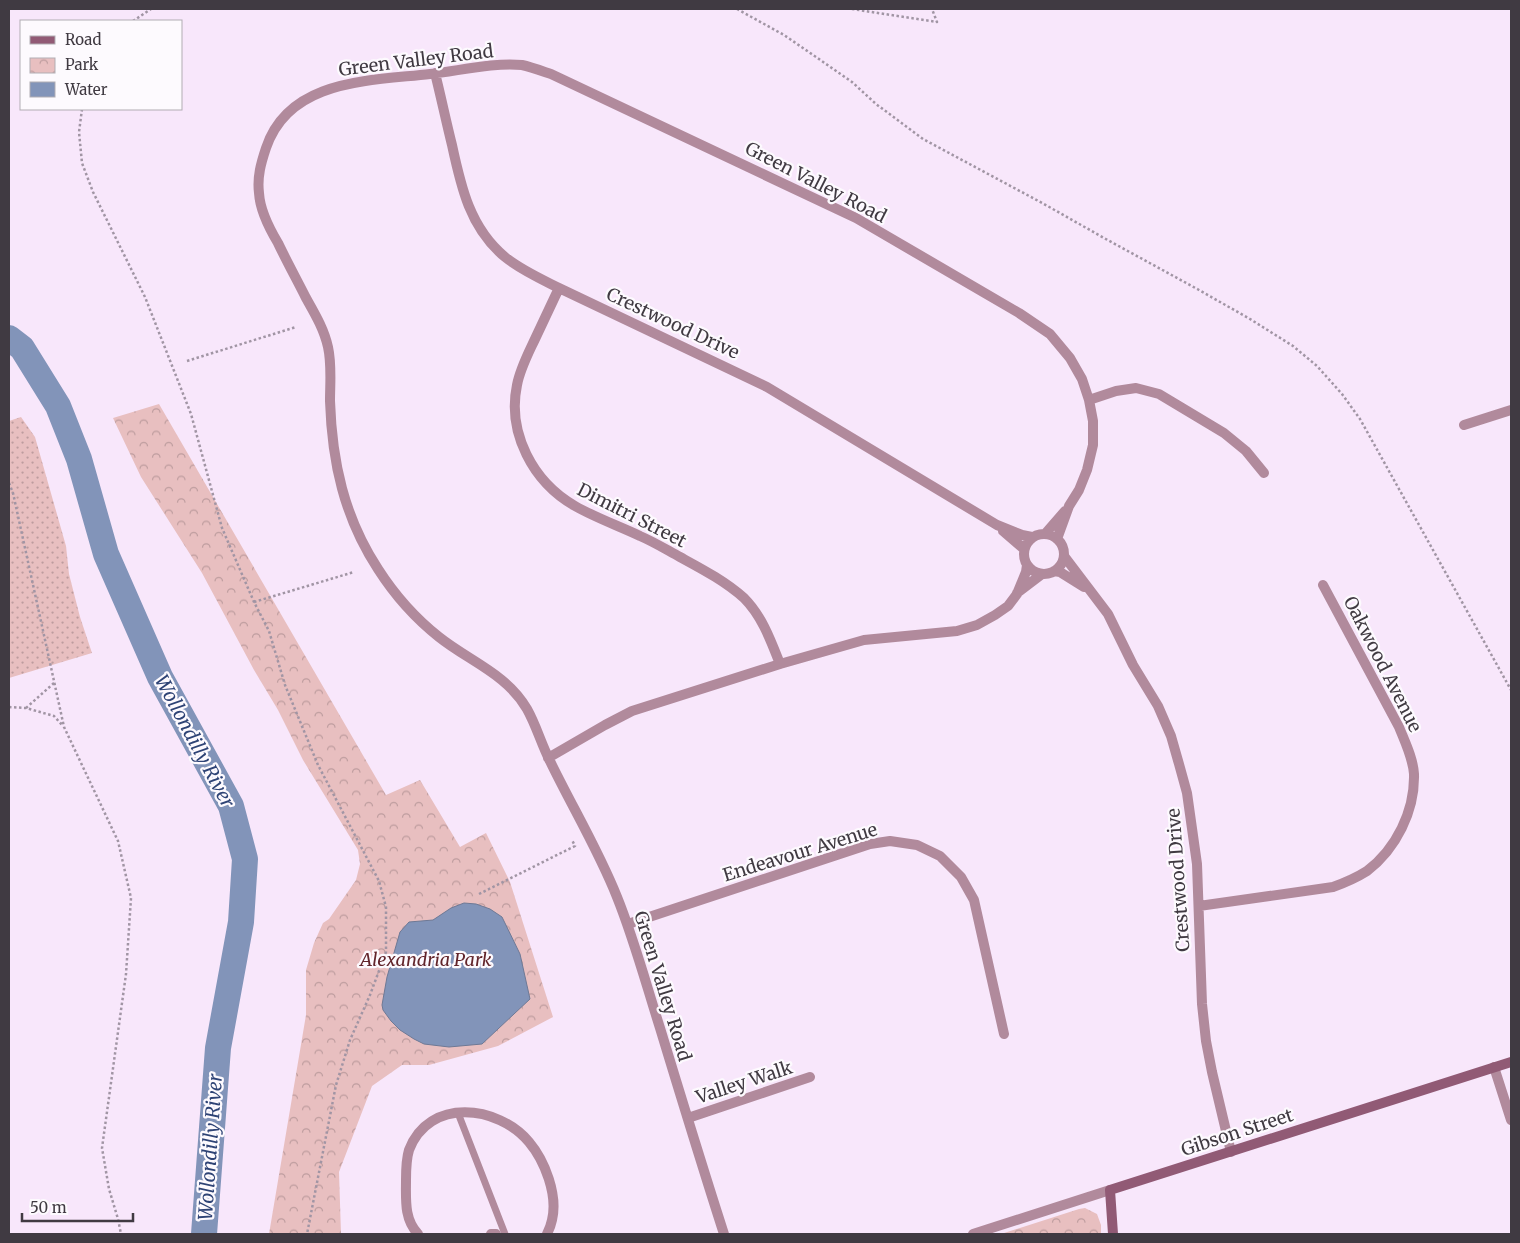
<svg xmlns="http://www.w3.org/2000/svg" width="1520" height="1243" font-family="Merriweather,serif">
	<style>
		.grass { fill: url(#grass-dots) }
		.park { fill: url(#park-crowns) }
		.water { fill: #8294b9; stroke: #6e7995 }
		.lines { fill: none; stroke-linecap: round; stroke-linejoin: round }
		.river { stroke: #8294b9; stroke-width: 26 }
		.path { stroke: #a195a4; stroke-width: 2.5; stroke-dasharray: 2.5 2.5; stroke-linecap: butt }
		.lane { stroke: #b18a9c; stroke-width: 7 }
		.street { stroke: #b18a9c; stroke-width: 10 }
		.secondary { stroke: #915a75; stroke-width: 10 }
		.labels { text-anchor: middle; dominant-baseline: central; stroke-width: 4.5; stroke-linejoin: round; paint-order: stroke }
		.street-label { font-size: 18px; fill: #403a42; stroke: #fdfafe }
		.park-label { font-size: 18px; font-style: italic; fill: #62252b; stroke: #fdfafe }
		.water-label { font-size: 19px; font-style: italic; fill: #2e4375; stroke: #fdfafe }
	</style>
	<defs>
		<pattern id="grass-dots" width="8" height="8" patternUnits="userSpaceOnUse" patternTransform="scale(1.25)"><rect width="8" height="8" fill="#e8bfc0"/><path d="M2 2h.1M6 6h.1" fill="none" stroke="#bd9c9e" stroke-width="1.8" stroke-linecap="round"/></pattern>
		<pattern id="park-crowns" width="20" height="18" patternUnits="userSpaceOnUse" patternTransform="scale(1.25)"><rect width="20" height="18" fill="#e8bfc0"/><path d="M2 6a3 3 0 1 1 6 0M12 15a3 3 0 1 1 6 0" fill="none" stroke="#bd9c9e"/></pattern>
	</defs>
	<rect width="100%" height="100%" fill="#f8e7fb"/>
	<!-- grass -->
	<path class="grass" d="M21 417 35 437 66 546 69 574 80 617 92 653 9 678V421Z"/>
	<!-- park -->
	<path class="park" d="M159 404 386 795 420 780 460 847 486 833 510 882 553 1017 498 1046 429 1065H402L372 1086 339 1172 341 1234H269L306 1015V970L314 943 323 923 329 919 356 880 360 864 358 850 303 760 278 710 254 670 202 573 141 477 113 418Z
		M1085 1208 1097 1214 1101 1225V1234H1001L1079 1209Z"/>
	<!-- water -->
	<path class="water" d="M464 903 476 904 490 909 502 917 520 954 530 999 482 1044 449 1047 424 1044 414 1039 400 1030 391 1021 383 1010 382 1005 387 977 400 932 409 922 433 920 451 908Z"/>
	<g class="lines">
		<!-- river -->
		<path class="river" d="M9 338 22 348 58 406 79 459 106 554 160 677 231 806 245 859 241 922 218 1048 204 1234"/>
		<!-- path -->
		<path class="path" d="M737 9 784 35 816 57 852 82 876 104 923 139 1044 204 1104 238 1199 290 1250 319 1293 346 1317 366 1342 394 1360 419 1511 690
			M852 9 937 22 932 9
			M133 21 151 9
			M82 109 79 132 82 163 93 192 145 297 169 358 191 414 222 528 254 602 269 631 285 685 318 765 379 881 386 907V952L370 995 350 1040 336 1085 307 1234
			M187 361 296 327
			M9 483 13 493 64 727 118 841 131 898 126 974 102 1148 109 1189 118 1219 121 1234
			M254 602 354 572
			M9 707 26 708 54 716 63 726
			M26 708 54 683
			M479 894 575 846 572 840"/>
		<!-- lane -->
		<path class="lane" d="M458 1113 505 1234"/>
		<!-- street -->
		<path class="street" d="M435 73C441 97 446 121 452 145 461 187 470 228 505 257 521 270 541 279 559 288L767 387 997 525 1022 535 1032 537
			M559 288C551 305 543 322 535 339 528 354 520 369 517 385 507 433 533 482 575 506 596 518 619 526 640 536 654 542 667 550 680 557 702 569 725 581 744 598 762 616 771 641 780 664
			M1089 400 1116 391 1136 388 1159 394 1224 433 1246 451 1264 473
			M1464 425 1511 410
			M1003 531 1024 549
			M1024 554a20 20 0 1 1 40 0a20 20 0 1 1-40 0Z
			M1045 534 1065 511
			M1064 556 1108 614 1133 665 1158 706 1171 736 1179 764 1187 793 1197 864 1202 1004 1206 1041 1212 1072 1231 1152
			M1054 571 1060 572 1084 587
			M1017 593 1042 574
			M548 758 605 725 632 711 780 664 864 640 957 631 977 625 995 615 1008 606 1017 594 1026 572 1027 565
			M1199 906 1333 887C1344 883 1356 878 1367 871 1396 849 1415 811 1414 774 1413 758 1405 742 1399 727L1323 585
			M628 924 870 844 890 841 917 845 940 856 961 877 974 900 1004 1034
			M1494 1067 1511 1120
			M688 1118 810 1077
			M418 1234C404 1219 406 1200 406 1180 406 1171 406 1160 409 1150 429 1097 498 1105 529 1142 545 1161 558 1195 552 1220 551 1225 549 1230 547 1234
			M491 1234H496
			M724 1234C702 1166 681 1097 660 1028 646 984 634 939 617 897 598 849 571 805 549 759 541 743 536 725 527 709 507 674 469 661 439 637 415 618 394 594 378 569 344 517 332 462 330 401 330 383 332 365 328 347 324 329 315 314 306 298 297 280 287 262 278 243 269 228 260 211 259 193 257 177 261 163 266 148 289 79 369 81 430 74 458 71 494 62 522 65 531 67 542 71 551 74L856 218 1019 313 1050 334 1070 358 1082 379 1089 400 1093 421V445L1087 470 1079 490 1069 506 1057 539
			M973 1234 1110 1190"/>
		<!-- secondary -->
		<path class="secondary" d="M1113 1234 1110 1190 1511 1062"/>
	</g>
	<g class="labels">
		<!-- street labels -->
		<g class="street-label">
			<text transform="translate(416 60) rotate(-7)">Green Valley Road</text>
			<text transform="translate(816 182) rotate(27)">Green Valley Road</text>
			<text transform="translate(673 323) rotate(25)">Crestwood Drive</text>
			<text transform="translate(632 515) rotate(27)">Dimitri Street</text>
			<text transform="translate(1383 664) rotate(63)">Oakwood Avenue</text>
			<text transform="translate(800 852) rotate(-17)">Endeavour Avenue</text>
			<text transform="translate(1178 880) rotate(-94)">Crestwood Drive</text>
			<text transform="translate(663 986) rotate(73)">Green Valley Road</text>
			<text transform="translate(744 1082) rotate(-18)">Valley Walk</text>
			<text transform="translate(1237 1132) rotate(-18)">Gibson Street</text>
		</g>
		<!-- park labels -->
		<g class="park-label">
			<text x="426" y="959">Alexandria Park</text>
		</g>
		<!-- water labels -->
		<g class="water-label">
			<text transform="translate(195 741) rotate(62)">Wollondilly River</text>
			<text transform="translate(210 1147) rotate(-86)">Wollondilly River</text>
		</g>
	</g>
	<!-- border -->
	<rect width="1520" height="1243" fill="none" stroke="#403a42" stroke-width="20"/>
	<!-- legend -->
	<rect x="20" y="20" width="162" height="90" fill="#fdfafe" stroke="#b1adb3"/>
	<rect x="30" y="36" width="25" height="8" fill="#915a75" stroke="#b1adb3"/>
	<text x="65" y="45" font-size="15" fill="#403a42">Road</text>
	<rect x="30" y="58" width="25" height="15" fill="url(#park-crowns)" stroke="#b1adb3"/>
	<text x="65" y="70" font-size="15" fill="#403a42">Park</text>
	<rect x="30" y="82" width="25" height="15" fill="#8294b9" stroke="#b1adb3"/>
	<text x="65" y="95" font-size="15" fill="#403a42">Water</text>
	<!-- scale -->
	<path d="M22 1213v8h111v-8" fill="none" stroke="#403a42" stroke-width="2.5"/>
	<text x="30" y="1213" font-size="15" fill="#403a42" stroke="#fdfafe" stroke-width="4" paint-order="stroke">50 m</text>
</svg>
